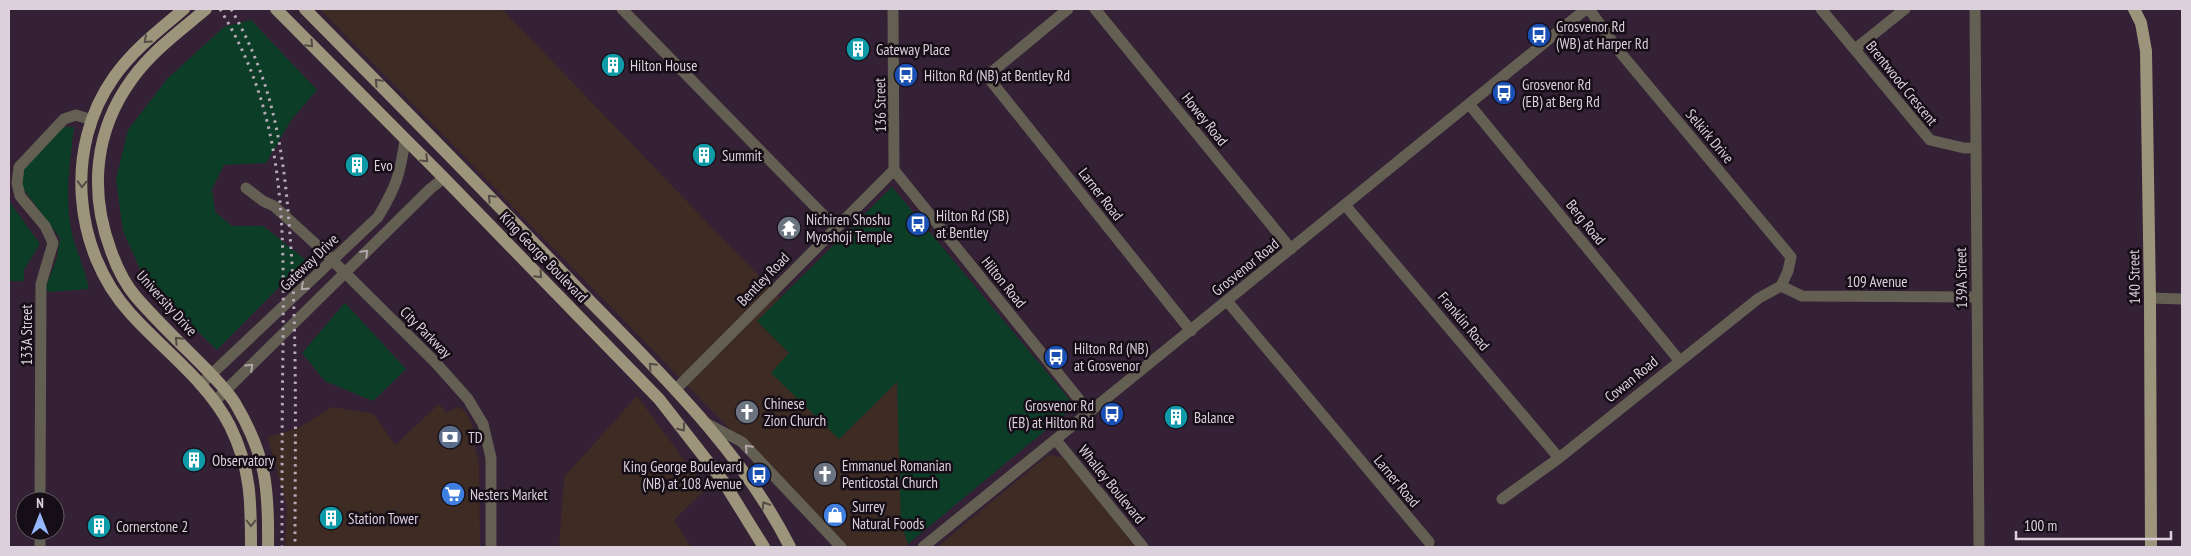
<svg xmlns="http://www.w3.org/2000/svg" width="2191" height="556" font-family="'PT Sans Narrow',sans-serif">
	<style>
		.commercial { fill: #3d2b24 }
		.green { fill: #0c3e27 }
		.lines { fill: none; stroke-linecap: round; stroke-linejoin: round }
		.minor { stroke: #635f52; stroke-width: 11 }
		.major { stroke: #9d957b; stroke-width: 12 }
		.rail { stroke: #b7aab8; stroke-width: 3; stroke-dasharray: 2.5 5; stroke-linecap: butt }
		.oneway { stroke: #534b44 }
		.oneway2 { stroke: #b2a8ac }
		.labels { text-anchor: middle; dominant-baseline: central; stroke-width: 5; stroke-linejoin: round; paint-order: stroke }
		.poi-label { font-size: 15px; fill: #dcd0dd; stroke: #160e17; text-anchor: start }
		.street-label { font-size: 15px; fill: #dcd0dd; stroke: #160e17 }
	</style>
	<rect width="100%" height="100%" fill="#342135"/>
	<!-- commercial -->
	<path class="commercial" d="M320 9H502L780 298 757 321 790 353 839 439 897 381 901 523 908 544 905 547H845Z
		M637 396 706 489 674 520 691 547H559L564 477Z
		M439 404 447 413 457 407 465 410 474 429 473 437 479 464 480 547H285L287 508 268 437 300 427 332 407 374 414 395 445Z
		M1052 455 1064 458 1072 466 1135 547H937L1047 456Z"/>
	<!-- green -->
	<path class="green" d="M251 20 317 90 292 119 266 163 224 165 212 189 215 212 232 226H263L306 260 217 350 146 282 123 231 116 179 128 130 167 79 224 27Z
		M64 127H74C70 163 64 197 72 234 77 252 85 270 89 289L49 292 45 289 57 258 60 238 22 187 24 168Z
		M892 187 1075 406 908 544 901 523 897 382 839 439 771 373 789 353 757 321Z
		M9 201 40 244 24 270V281H9Z
		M345 303 406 369 373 401 325 381 302 353Z"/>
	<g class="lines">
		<!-- minor -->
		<path class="minor" d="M622 9 835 227
			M893 9 894 170
			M1068 9 987 76 1191 331
			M1095 9 1291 249
			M1589 9 1619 51 1791 257 1788 271 1781 286
			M1821 9 1930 140 1964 148H1975
			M1975 9 1979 547
			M1855 49 1905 9
			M1469 104 1679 360
			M894 170 1090 413
			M246 188 263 201 274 206 320 248 435 362 468 399 483 424 491 458V547
			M1345 205 1559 458
			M1781 286 1802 296 1976 297
			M2150 298 2182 299
			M1227 301 1429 542
			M200 385 378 217C396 187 400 175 405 140
			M675 390 894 170
			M215 401 430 189 444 178
			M706 423 742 442 841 547
			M1056 440 1143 547
			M1502 499 1559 458 1759 298 1781 286
			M40 501 41 284 53 243 45 226 20 196 17 183 19 167 64 119 76 115 92 120
			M40 547V531
			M923 547 1586 9"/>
		<!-- major -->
		<path class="major" d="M184 9C159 30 133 50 114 77 64 147 73 250 130 313 162 349 207 381 230 426 251 469 251 501 251 547
			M206 9C180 31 152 51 132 79 94 131 89 192 111 251 117 268 125 284 136 297 157 321 180 343 202 365 214 377 226 389 235 403 266 455 269 488 268 547
			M276 9 444 178 659 399 723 481 764 547
			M305 9C399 104 493 199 585 296 660 373 741 450 790 547
			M2134 9 2141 23 2146 51 2150 298 2151 547"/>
		<!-- rail -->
		<path class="rail" d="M220 9C286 116 284 224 283 346 282 413 282 480 282 547
			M231 9C279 91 286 171 292 264 297 358 295 453 295 547"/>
	</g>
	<!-- one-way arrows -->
	<defs><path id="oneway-chevron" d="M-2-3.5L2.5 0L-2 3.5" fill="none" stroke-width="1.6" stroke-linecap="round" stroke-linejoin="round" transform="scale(1.25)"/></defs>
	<g class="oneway">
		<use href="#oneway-chevron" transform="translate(147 40) rotate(138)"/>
		<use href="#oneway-chevron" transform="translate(310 44) rotate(46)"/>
		<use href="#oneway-chevron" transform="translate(378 82) rotate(-134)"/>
		<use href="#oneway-chevron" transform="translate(425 159) rotate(44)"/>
		<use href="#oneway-chevron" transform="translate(82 184) rotate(92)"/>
		<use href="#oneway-chevron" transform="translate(491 198) rotate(-134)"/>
		<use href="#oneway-chevron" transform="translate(539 275) rotate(46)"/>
		<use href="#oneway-chevron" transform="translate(178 340) rotate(-134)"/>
		<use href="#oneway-chevron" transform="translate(652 366) rotate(-134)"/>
		<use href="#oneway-chevron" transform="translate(682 428) rotate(52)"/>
		<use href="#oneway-chevron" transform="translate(765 505) rotate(-122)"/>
		<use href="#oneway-chevron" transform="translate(251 523) rotate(90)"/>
	</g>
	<g class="oneway2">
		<use href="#oneway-chevron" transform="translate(365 253) rotate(-45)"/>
		<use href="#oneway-chevron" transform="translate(304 287) rotate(137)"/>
		<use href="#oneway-chevron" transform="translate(250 367) rotate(-44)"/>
		<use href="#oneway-chevron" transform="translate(748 448) rotate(-134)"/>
	</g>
	<!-- icons -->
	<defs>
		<g id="bus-disc" transform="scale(1.25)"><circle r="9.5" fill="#1a4fb4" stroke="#160e17"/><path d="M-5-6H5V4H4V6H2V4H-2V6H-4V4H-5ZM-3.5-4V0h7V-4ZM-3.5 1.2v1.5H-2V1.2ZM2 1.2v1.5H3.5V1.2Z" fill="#fff"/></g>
		<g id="building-disc" transform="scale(1.25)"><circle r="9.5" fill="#0f9aa8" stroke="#160e17"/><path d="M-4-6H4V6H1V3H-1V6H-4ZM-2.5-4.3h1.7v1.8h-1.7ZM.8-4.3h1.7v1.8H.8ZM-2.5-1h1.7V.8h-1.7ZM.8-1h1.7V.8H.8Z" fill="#fff"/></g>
		<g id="temple-disc" transform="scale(1.25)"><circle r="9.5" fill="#6b7280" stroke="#160e17"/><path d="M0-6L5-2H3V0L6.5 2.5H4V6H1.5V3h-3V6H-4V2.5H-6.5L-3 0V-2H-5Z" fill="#fff"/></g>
		<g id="church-disc" transform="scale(1.25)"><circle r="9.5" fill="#6b7280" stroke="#160e17"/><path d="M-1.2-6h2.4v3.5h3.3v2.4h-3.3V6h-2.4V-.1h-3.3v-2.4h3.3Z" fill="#fff"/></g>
		<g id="bank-disc" transform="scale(1.25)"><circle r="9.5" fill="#5c6f8a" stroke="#160e17"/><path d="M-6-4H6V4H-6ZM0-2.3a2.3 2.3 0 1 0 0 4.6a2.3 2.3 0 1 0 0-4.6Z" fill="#fff"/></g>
		<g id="supermarket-disc" transform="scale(1.25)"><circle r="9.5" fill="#3f7fe0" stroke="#160e17"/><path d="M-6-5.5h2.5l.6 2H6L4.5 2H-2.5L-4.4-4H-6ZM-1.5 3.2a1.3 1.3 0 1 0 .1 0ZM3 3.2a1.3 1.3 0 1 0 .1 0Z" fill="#fff"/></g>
		<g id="shop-disc" transform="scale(1.25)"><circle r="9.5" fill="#3f7fe0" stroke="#160e17"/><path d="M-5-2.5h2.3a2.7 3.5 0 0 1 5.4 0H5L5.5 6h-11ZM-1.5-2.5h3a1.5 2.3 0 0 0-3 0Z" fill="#fff"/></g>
	</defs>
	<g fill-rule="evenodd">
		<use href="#bus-disc" x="1539" y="35"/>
		<use href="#building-disc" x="858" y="49"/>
		<use href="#building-disc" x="613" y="65"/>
		<use href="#bus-disc" x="906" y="75"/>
		<use href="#bus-disc" x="1504" y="93"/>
		<use href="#building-disc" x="704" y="155"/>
		<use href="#building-disc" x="357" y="165"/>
		<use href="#bus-disc" x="918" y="224"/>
		<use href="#temple-disc" x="789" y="228"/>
		<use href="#bus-disc" x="1056" y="357"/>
		<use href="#church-disc" x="747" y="412"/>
		<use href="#bus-disc" x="1112" y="414"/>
		<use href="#building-disc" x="1176" y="417"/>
		<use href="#bank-disc" x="450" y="437"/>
		<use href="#building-disc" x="194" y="460"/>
		<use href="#church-disc" x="825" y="474"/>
		<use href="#bus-disc" x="759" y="475"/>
		<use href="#supermarket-disc" x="453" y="494"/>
		<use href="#shop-disc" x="835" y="515"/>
		<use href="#building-disc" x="331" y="518"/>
		<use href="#building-disc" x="99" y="526"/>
	</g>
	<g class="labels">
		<!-- poi labels -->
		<g class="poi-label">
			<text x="1556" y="26">Grosvenor Rd<tspan x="1556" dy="17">(WB) at Harper Rd</tspan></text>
			<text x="876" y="49">Gateway Place</text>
			<text x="630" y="65">Hilton House</text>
			<text x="924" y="75">Hilton Rd (NB) at Bentley Rd</text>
			<text x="1522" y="84">Grosvenor Rd<tspan x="1522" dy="17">(EB) at Berg Rd</tspan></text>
			<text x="722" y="155">Summit</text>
			<text x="374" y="165">Evo</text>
			<text x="936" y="215">Hilton Rd (SB)<tspan x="936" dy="17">at Bentley</tspan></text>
			<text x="806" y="219">Nichiren Shoshu<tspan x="806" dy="17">Myoshoji Temple</tspan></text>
			<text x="1074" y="348">Hilton Rd (NB)<tspan x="1074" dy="17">at Grosvenor</tspan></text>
			<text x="764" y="403">Chinese<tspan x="764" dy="17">Zion Church</tspan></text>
			<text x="1094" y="405" text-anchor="end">Grosvenor Rd<tspan x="1094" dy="17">(EB) at Hilton Rd</tspan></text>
			<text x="1194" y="417">Balance</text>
			<text x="468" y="437">TD</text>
			<text x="212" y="460">Observatory</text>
			<text x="842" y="465">Emmanuel Romanian<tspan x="842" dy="17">Penticostal Church</tspan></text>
			<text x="742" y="466" text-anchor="end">King George Boulevard<tspan x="742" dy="17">(NB) at 108 Avenue</tspan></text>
			<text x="470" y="494">Nesters Market</text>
			<text x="852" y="506">Surrey<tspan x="852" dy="17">Natural Foods</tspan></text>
			<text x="348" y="518">Station Tower</text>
			<text x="116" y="526">Cornerstone 2</text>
		</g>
		<!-- street labels -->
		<g class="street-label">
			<text transform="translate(1902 83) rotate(51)">Brentwood Crescent</text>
			<text transform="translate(880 105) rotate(-91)">136 Street</text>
			<text transform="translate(1205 119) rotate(51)">Howey Road</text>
			<text transform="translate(1710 136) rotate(50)">Selkirk Drive</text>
			<text transform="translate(1101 194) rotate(52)">Larner Road</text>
			<text transform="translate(1586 222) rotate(51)">Berg Road</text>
			<text transform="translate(544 257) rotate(46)">King George Boulevard</text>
			<text transform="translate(309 262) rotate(-44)">Gateway Drive</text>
			<text transform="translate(1245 267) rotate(-39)">Grosvenor Road</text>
			<text transform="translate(2134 277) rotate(-91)">140 Street</text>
			<text transform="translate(1961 278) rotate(-91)">139A Street</text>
			<text transform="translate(763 279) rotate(-46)">Bentley Road</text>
			<text x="1877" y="281">109 Avenue</text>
			<text transform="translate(1004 282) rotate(51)">Hilton Road</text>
			<text transform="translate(167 303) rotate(48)">University Drive</text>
			<text transform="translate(1464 321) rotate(50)">Franklin Road</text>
			<text transform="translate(426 332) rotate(45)">City Parkway</text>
			<text transform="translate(26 335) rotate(-90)">133A Street</text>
			<text transform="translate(1631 379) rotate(-39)">Cowan Road</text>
			<text transform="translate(1397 481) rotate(50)">Larner Road</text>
			<text transform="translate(1112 484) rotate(51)">Whalley Boulevard</text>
		</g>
	</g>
	<!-- border -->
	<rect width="2191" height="556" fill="none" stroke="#dcd0dd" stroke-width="20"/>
	<!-- north arrow -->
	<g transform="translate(40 516)"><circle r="24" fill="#160e17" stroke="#655c66"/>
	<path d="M0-4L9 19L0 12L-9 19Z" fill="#95b6fd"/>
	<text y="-8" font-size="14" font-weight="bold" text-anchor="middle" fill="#dcd0dd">N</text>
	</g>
	<!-- scale -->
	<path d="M2016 531v8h155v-8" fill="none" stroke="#dcd0dd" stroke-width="2.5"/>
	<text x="2024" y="531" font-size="15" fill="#dcd0dd" stroke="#160e17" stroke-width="4" paint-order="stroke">100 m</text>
</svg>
